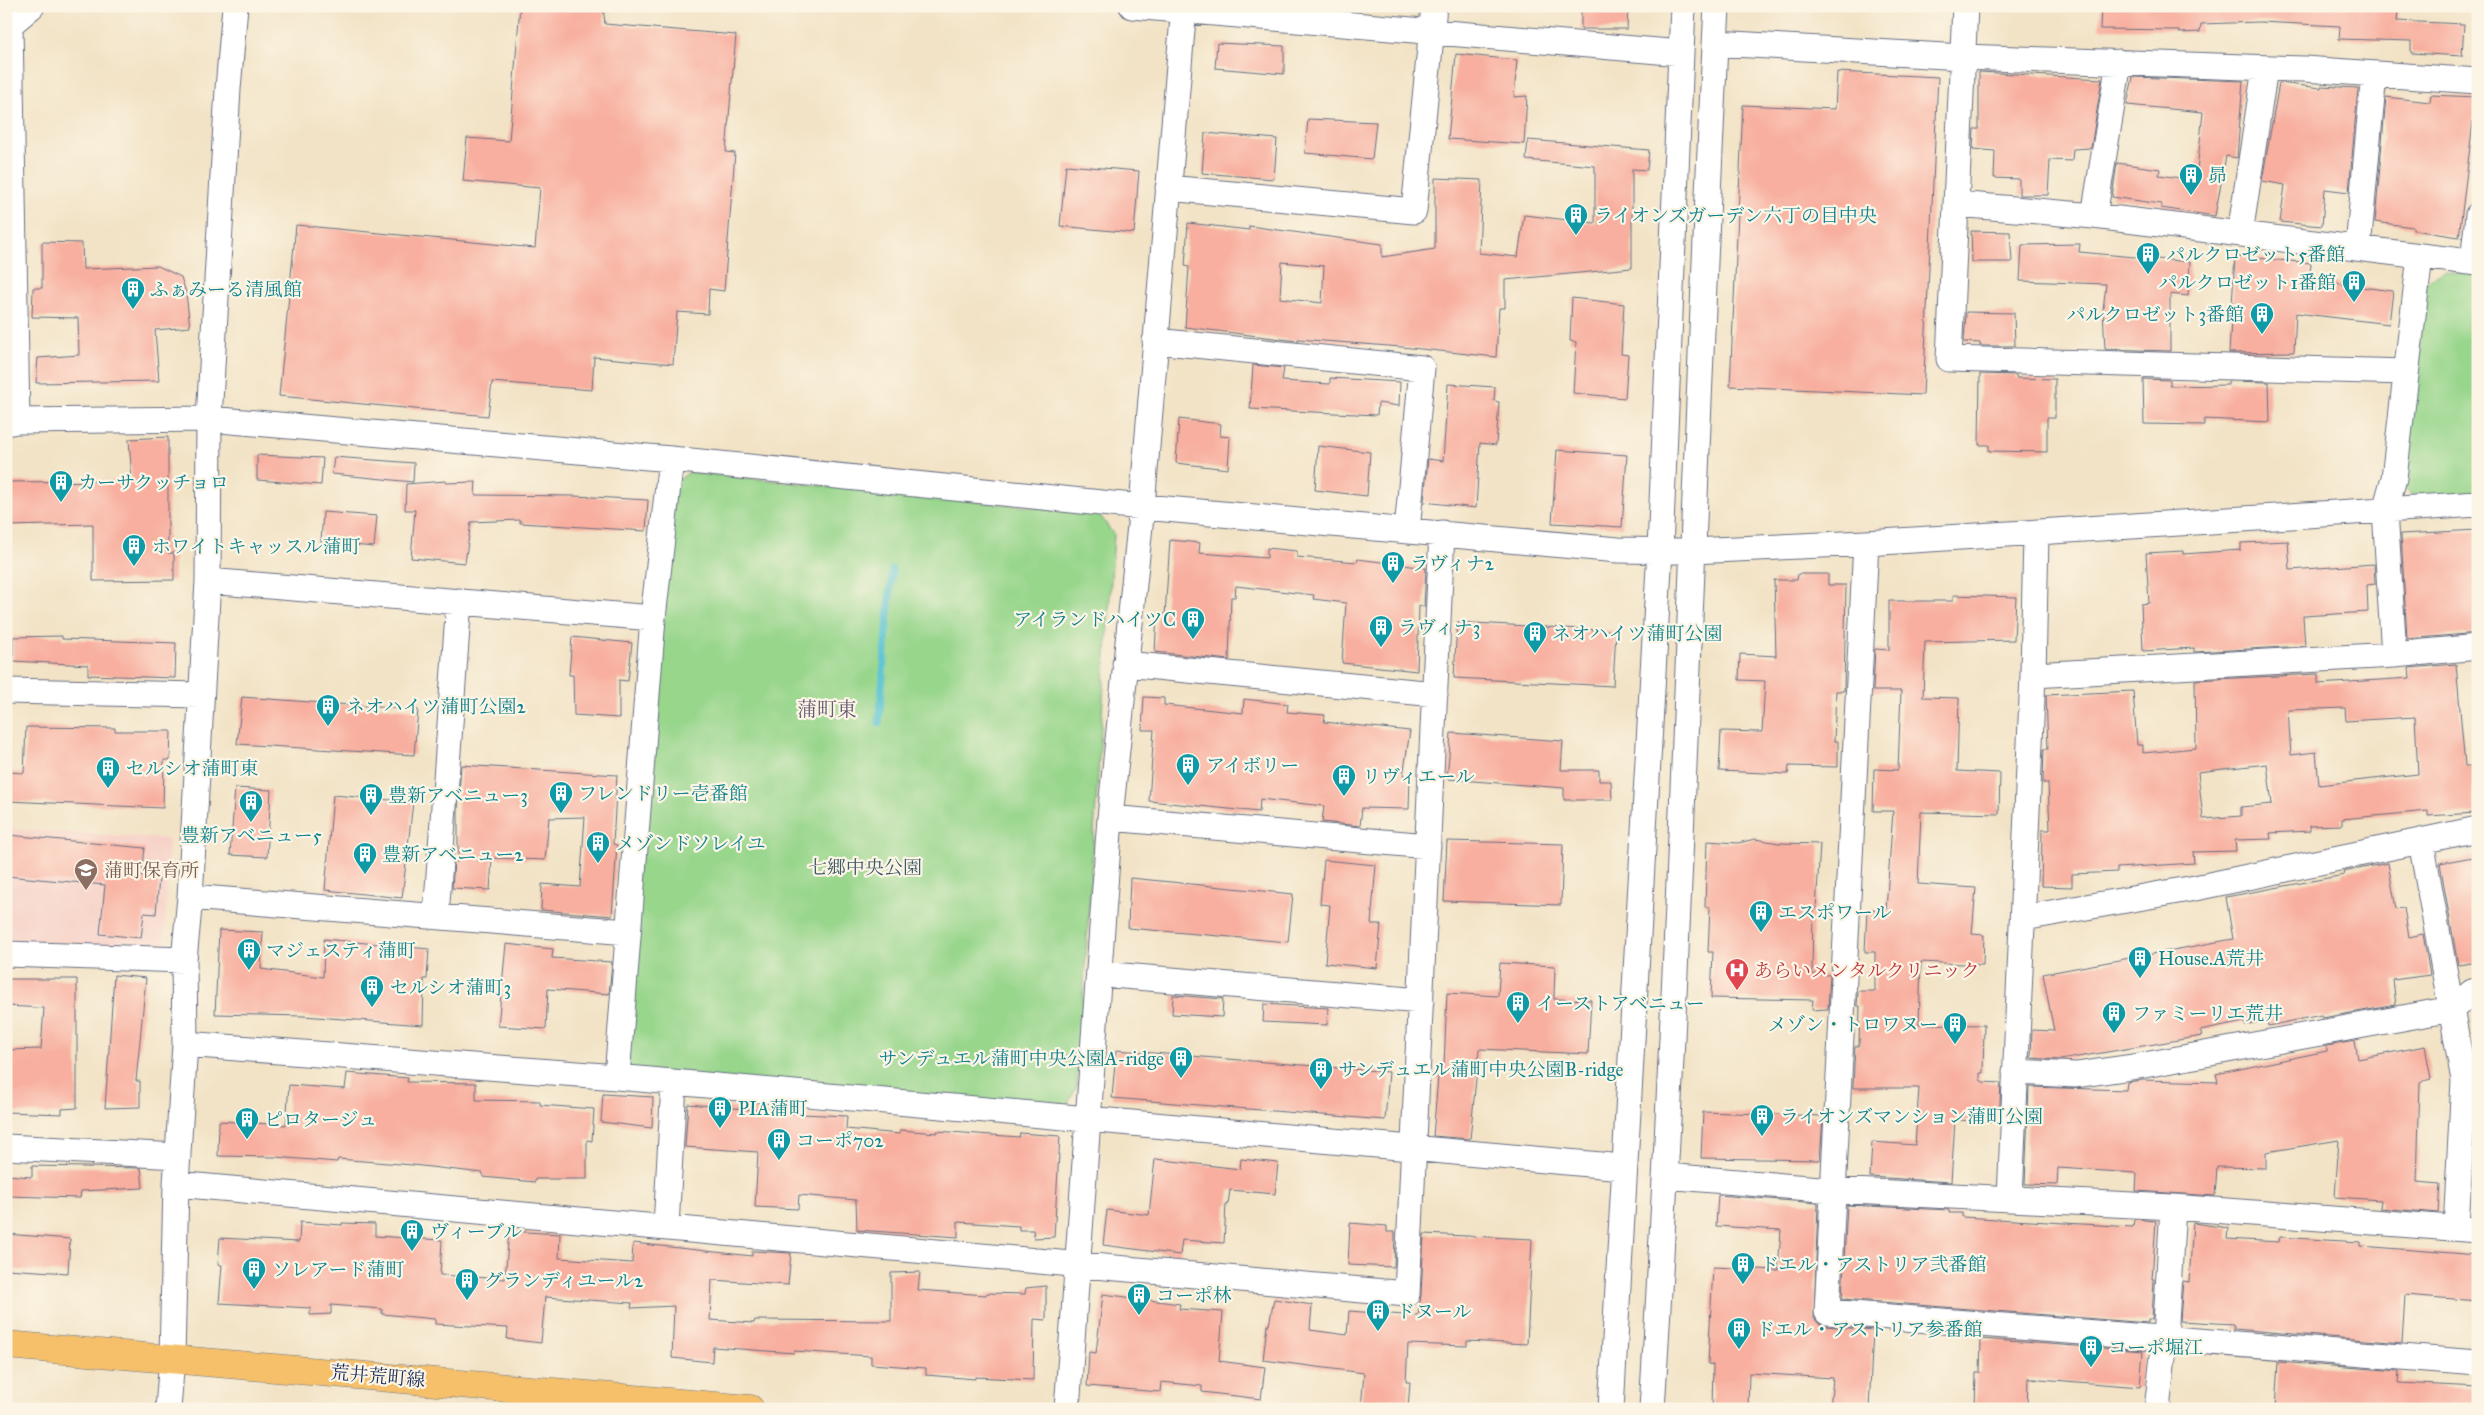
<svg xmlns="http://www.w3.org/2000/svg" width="2484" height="1415" font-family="'IM FELL Great Primer','Noto Serif JP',serif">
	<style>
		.built { fill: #f7d1c8 }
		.green { fill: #98d68c; stroke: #5a8275 }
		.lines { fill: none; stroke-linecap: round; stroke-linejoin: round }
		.stream { stroke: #57c2d2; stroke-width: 7 }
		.building { fill: #f8af9f; fill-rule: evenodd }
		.minor-casing { stroke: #666e82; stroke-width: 27 }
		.major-casing { stroke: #666e82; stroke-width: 29 }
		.minor { stroke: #fff; stroke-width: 25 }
		.major { stroke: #f6c06b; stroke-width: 28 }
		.labels { text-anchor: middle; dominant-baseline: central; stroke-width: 4.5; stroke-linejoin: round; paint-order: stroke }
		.culture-label { font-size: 19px; fill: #0d838f; stroke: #fcf5e5; text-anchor: start }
		.park-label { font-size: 19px; fill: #3a596a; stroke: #fcf5e5 }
		.education-label { font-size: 19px; fill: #785e54; stroke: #fcf5e5; text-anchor: start }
		.health-label { font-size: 19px; fill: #be3a42; stroke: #fcf5e5; text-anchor: start }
		.street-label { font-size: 19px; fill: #1b2f5e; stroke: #fcf5e5 }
		.neighbourhood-label { font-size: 20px; fill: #685c75; stroke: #fcf5e5 }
	</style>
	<rect width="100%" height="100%" fill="#fcf5e5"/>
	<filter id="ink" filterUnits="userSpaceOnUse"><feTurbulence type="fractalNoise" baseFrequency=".02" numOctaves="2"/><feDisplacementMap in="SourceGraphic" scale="10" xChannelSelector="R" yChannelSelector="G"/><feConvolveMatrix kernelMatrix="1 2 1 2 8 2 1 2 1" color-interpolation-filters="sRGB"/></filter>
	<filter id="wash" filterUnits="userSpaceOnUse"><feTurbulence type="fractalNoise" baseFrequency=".0096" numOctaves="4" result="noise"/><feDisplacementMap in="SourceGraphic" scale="20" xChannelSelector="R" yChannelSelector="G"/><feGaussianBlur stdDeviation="1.12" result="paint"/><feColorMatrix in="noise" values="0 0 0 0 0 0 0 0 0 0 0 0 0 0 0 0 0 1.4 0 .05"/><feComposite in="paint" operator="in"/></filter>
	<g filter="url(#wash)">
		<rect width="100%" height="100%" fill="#f2e3c6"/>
		<!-- built -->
		<path class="built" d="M6 829 169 839 164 950 6 942Z"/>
		<!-- green -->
		<path class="green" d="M2445 271 2478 275V493L2414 497 2394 478 2417 287Z
			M689 472 1099 514 1114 535 1077 1086 1067 1106 617 1077 675 483Z"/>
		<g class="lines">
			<!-- stream -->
			<path class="stream" d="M879 723 892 570"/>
		</g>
		<g id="blocks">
			<!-- building -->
			<path class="building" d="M520 6H603L605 24 736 35 726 152 735 153 724 291 709 289 708 314 677 312 673 364 594 357 592 390 492 382 488 416 279 396 296 225 535 248 540 188 463 181 467 138 509 141Z
				M1581 6H1628L1627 29H1581Z
				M2101 6H2338L2398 10 2397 21 2464 24 2462 56 2411 53V41L2339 39 2340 26 2260 22 2201 24 2200 32 2179 33V30L2100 29Z
				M1217 43 1284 46V74L1215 68Z
				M1456 54 1517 60 1514 97 1527 96 1524 144 1448 139Z
				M1837 72 1938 77 1923 395 1730 386 1743 105 1835 109Z
				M1979 72 2102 79 2091 148 2073 149 2072 161 2050 160 2048 195H2019V179L1994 178 1995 151 1973 149 1974 129H1979Z
				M2133 77 2243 81 2237 158 2226 156 2215 216 2161 208V204L2112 197 2117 163 2160 169 2159 175 2196 180 2203 112 2127 105Z
				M2279 83 2321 88V86L2358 88 2349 192 2325 189 2322 226 2280 222 2285 185 2262 181Z
				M2431 95 2476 97 2459 237 2413 230V227L2375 222 2386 97 2430 102Z
				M1308 119 1376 122 1372 159 1305 153Z
				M1205 133 1277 139 1274 179 1202 173Z
				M1528 140 1649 150 1647 170 1632 169V268L1505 280V308H1499L1496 357 1402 347 1298 339V341L1185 327 1189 267 1185 266 1188 223 1249 230V226L1382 244V257L1435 249V178L1482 180 1479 253 1518 257 1524 215 1595 223V166L1526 160ZM1282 262 1324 266 1322 303 1280 298Z
				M1066 165 1139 171 1134 233 1060 226Z
				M1971 231 2010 232 2012 262H1972Z
				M42 242 82 243 83 269 158 266 181 277 186 293 190 327 155 330 159 381 36 383 38 358 79 355 78 318 32 317 33 288H42Z
				M2080 244 2079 252 2190 262 2188 296 2170 294V351L2105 349 2103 310 2106 284 2020 281 2022 245Z
				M2235 256 2311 263 2309 280 2393 291 2389 324 2296 313 2294 352 2229 353Z
				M1572 298 1624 304 1621 354 1628 355 1625 398 1573 393 1576 342 1570 341Z
				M1966 312 2014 313 2015 346H1980V343L1964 342Z
				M1253 365 1284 368 1282 381 1330 384V378L1400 382 1399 406 1378 403 1377 415 1250 409Z
				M1980 374 2016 375V378L2055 379V418H2047V452L1989 451V445H1979Z
				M2143 379 2170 380V386L2228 385V381L2269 382 2270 422 2204 419V425L2144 424Z
				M1448 384 1495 387 1494 401 1499 402 1496 445 1480 443 1476 508 1424 502 1428 459 1443 461Z
				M1179 419 1221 424 1220 436 1230 437 1228 469 1176 463Z
				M168 437V553H174V580L93 581V524L6 526V482L132 481 129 439Z
				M1318 446 1370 452 1367 496 1315 490Z
				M1557 450 1627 455 1622 527 1552 523Z
				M257 455 323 458 321 485 257 480Z
				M334 457 414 463 413 482 332 474Z
				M446 481V483L476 482 475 495 575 496 648 500 646 531 520 523V520L471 522 465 563 411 558 415 510H405L406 484Z
				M323 512 377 516 374 547 321 542Z
				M2478 530V633L2407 639 2401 534Z
				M1170 540 1200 543 1199 553 1267 558V548L1297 551V557L1357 562 1358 559 1426 568 1424 607 1419 606 1417 671 1342 663 1346 603 1313 599 1314 595 1236 586 1235 597H1231L1229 660 1155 652 1157 614 1165 615Z
				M2288 541 2290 570 2374 564 2375 584 2367 585 2368 612 2303 616 2305 646 2194 652V648L2143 651 2141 604 2149 603 2146 553 2183 551V554L2241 550V543Z
				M1798 574H1828V585H1846L1844 691H1836L1834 741H1838V767L1789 766 1788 774 1719 771 1721 731 1762 732 1765 681 1739 680 1740 654 1776 656 1774 580H1797Z
				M1953 595 2016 597 2014 640 1925 642 1923 697 1959 698 1957 771 2000 773 1999 814 1921 812 1918 884 1976 888 1972 934 1984 935 1983 965 1921 962 1919 1024 1984 1025 1983 1073H1980V1080L1983 1082 2001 1083 1999 1122 1955 1120 1951 1182 1870 1177 1872 1142 1915 1145 1919 1088H1853L1855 1046H1859L1860 1006H1857L1858 991H1875V952H1865L1867 909 1886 910 1893 811H1873L1874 769 1898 770 1901 691H1873L1875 649 1889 650V601H1953Z
				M1457 622 1616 631 1613 686 1454 678Z
				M62 636V639L176 643 175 678 88 675V665L13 661V637Z
				M572 637 632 643 628 681 619 680V718L574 715 573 675H569Z
				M2456 664 2465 766H2473L2475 813 2428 816V811L2342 819V825L2310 826V831L2270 833 2271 839 2235 840 2236 851 2193 852 2194 863 2117 868V872L2072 874V887L2041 886 2042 830H2050L2048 783H2043L2044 749H2048L2046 695 2133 691 2137 745H2143V753L2196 748 2195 680 2318 674V684L2410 678 2409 668ZM2345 708 2346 721 2415 717 2418 774 2319 785 2316 752 2291 755 2288 710ZM2267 764 2272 804 2241 807V816L2203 819 2198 772Z
				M242 697 418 710 414 755 237 744Z
				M1144 697 1164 698V705L1243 713 1244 699 1288 704 1287 712 1325 715 1324 722 1410 731 1403 776H1410L1409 809 1362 808 1360 826 1322 822 1324 806 1260 799 1259 812 1149 801 1154 730H1142Z
				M26 727 115 728V731H171L170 760H164L163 808 6 801 8 772 24 773Z
				M1451 733 1563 741 1561 770H1599V781H1611L1612 800H1564V788L1447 779Z
				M461 765 617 775 613 844 617 845 612 916 541 910 542 884 580 887 585 817 549 818 545 860 492 858 490 890 452 888 454 861 458 862V810Z
				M235 788 271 790 267 857 230 855Z
				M333 795 413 802 402 898 325 890Z
				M9 835 145 848 142 876 159 878 156 914 144 913 141 938 100 934 105 885 6 876V843Z
				M1755 839 1779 843 1820 844 1816 909H1813L1812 974 1830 975 1828 1009 1812 1010 1813 1000 1711 998 1713 952H1708L1710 907H1705L1707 841 1738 843Z
				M1447 841 1563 844 1561 905 1444 901Z
				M2478 856V962L2458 965 2440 863Z
				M1324 860 1376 865 1371 924H1381L1377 968 1325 963 1330 905 1320 904Z
				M2388 863 2396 909 2404 908 2409 937 2423 934 2430 975 2393 980 2396 1005 2322 1018 2321 1015 2268 1026 2267 1020 2245 1025 2244 1022 2200 1031 2202 1036 2060 1060 2031 1058 2032 1030 2054 1031 2043 974 2233 939 2226 897 2344 875 2343 872Z
				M1130 878 1293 894 1288 942 1128 928Z
				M219 930 263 932 261 969 323 977 324 939 429 949 427 979H424L423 1025 303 1016 215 1014Z
				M506 944 553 949 552 958 612 962 609 994 548 989 546 1029 498 1026Z
				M1500 963 1555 966 1554 999 1591 1000 1588 1054 1479 1049 1470 1139 1433 1136 1439 1065 1444 1066 1447 993 1498 996Z
				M114 975 146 978 136 1081H140V1107L105 1108Z
				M6 979H77V1108L62 1109V1114L6 1112V1050L41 1049 44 1008 6 1006Z
				M1173 995 1223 999 1222 1017 1172 1014Z
				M1264 1004 1328 1008 1327 1025 1263 1022Z
				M2355 1041 2358 1059 2425 1046 2431 1079 2420 1082 2417 1182 2440 1184 2438 1213 2380 1208 2381 1200 2335 1197 2339 1140 2266 1152V1168L2217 1167 2215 1196 2136 1191 2137 1173 2058 1168 2057 1185 2025 1184 2029 1087 2126 1090 2127 1082 2143 1080 2218 1082 2216 1074 2317 1053 2327 1051V1046Z
				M1116 1050 1389 1072 1385 1120 1112 1098Z
				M347 1073 408 1078 407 1082 476 1083V1100L540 1101V1105L594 1109 592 1141 587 1140V1179H535V1182L483 1177V1173L413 1165 338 1159 337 1162 275 1157 218 1156 219 1121 286 1125 289 1085 345 1089Z
				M603 1094 653 1097 652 1128 601 1122Z
				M688 1104 756 1110V1112L847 1116 846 1129 900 1134V1130L937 1133V1131L1019 1137 1020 1133 1060 1136 1054 1237 1034 1238 1033 1230H1019V1226L958 1222V1237L857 1230 856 1200 799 1195 798 1209 755 1207 758 1152 685 1147Z
				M1703 1112 1823 1116 1820 1160 1701 1158Z
				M1155 1159 1240 1169 1241 1159 1278 1163 1275 1194 1230 1190 1228 1204H1226L1224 1243 1182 1240 1180 1255 1103 1245 1107 1210 1149 1215Z
				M32 1166 141 1168 143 1188 81 1191 80 1198 6 1196V1175L32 1177Z
				M1718 1195 1818 1203 1814 1318 1819 1324 1825 1326 1873 1330 1869 1409H1830L1833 1378 1749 1373 1748 1409H1712L1713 1365 1708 1364 1713 1267 1778 1270 1781 1230 1716 1226Z
				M1847 1205 1949 1210V1213H1962V1217L2133 1227 2134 1219 2156 1221 2152 1279H2154L2152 1319H2148V1323L1842 1299Z
				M300 1222 342 1225V1223L375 1224V1236L442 1240 440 1275 505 1279 509 1231 560 1234 559 1258 632 1263 633 1243 752 1256V1251L791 1253 788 1285 712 1280 710 1320 754 1323 755 1320 891 1321V1273L920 1272 918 1290 986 1295 987 1293 1025 1294 1026 1288 1046 1286V1320L1034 1319 1033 1380 975 1377V1379L926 1375V1368L871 1364V1356L794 1351V1353L713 1347 712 1362 672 1358 674 1306 631 1308 632 1303 545 1297 541 1343 507 1339 508 1328 435 1324V1319L382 1314V1309L331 1305V1314L310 1315V1308L219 1303 222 1265H218L220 1238 299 1242Z
				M1350 1223 1387 1226V1232H1395L1394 1267 1348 1265Z
				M2193 1223 2228 1228 2227 1239 2279 1242 2280 1237 2326 1240 2361 1242V1246L2478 1255V1301L2405 1295 2402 1343 2234 1329V1324L2180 1321 2183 1281 2189 1282Z
				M6 1234 70 1239 68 1273 6 1269Z
				M1424 1234 1532 1239 1527 1344 1467 1341V1346L1408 1344 1406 1382H1410L1408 1409H1361L1364 1373 1263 1360 1267 1325H1269L1274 1299 1312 1305 1310 1330 1347 1335 1349 1311 1418 1316 1421 1295Z
				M1103 1294 1180 1304 1179 1309 1223 1312 1219 1361 1265 1367 1261 1399 1202 1392V1386L1161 1382 1160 1392 1087 1386 1089 1352 1096 1353Z
				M1981 1339 2143 1351 2140 1387 2028 1378 2027 1409H1975L1976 1373H1980Z
				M2278 1362 2400 1371 2399 1383 2478 1387V1409H2275Z"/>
		</g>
	</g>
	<g filter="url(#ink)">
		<use href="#blocks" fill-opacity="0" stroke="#666e82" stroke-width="1"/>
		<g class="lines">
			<!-- minor casing -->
			<g class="minor-casing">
				<path id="minor" d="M1132 6 1681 53
					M1965 6 1949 359 2406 372
					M10 25 17 421
					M6 28 32 6
					M1716 43 1963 57 2304 69 2478 81
					M1168 188 1414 211 1434 6
					M1957 204 2094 216 2478 263
					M2094 216 2119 62
					M2240 234 2265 68
					M2358 248 2374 74
					M2473 262 2478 215
					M1155 341 1422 368 1407 531
					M6 423 17 421 209 419 671 459 1111 504 1618 550 1691 551 1866 543 2478 504
					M1866 543 1827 1312 2478 1363
					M208 581 653 618
					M2394 655 2385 510 2394 478 2420 256
					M1125 664 1435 694
					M2033 675 2394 655 2478 647
					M6 691 200 695
					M1110 818 1428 846
					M2421 841 2464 1080 2456 1228
					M190 897 628 932
					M436 916 459 601
					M2023 918 2195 888 2478 829
					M6 954 184 960
					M1100 974 1421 1001
					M185 1044 617 1077 1623 1167
					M2015 1072 2076 1075 2139 1066 2452 1009 2472 992 2478 990
					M617 1077 653 618 671 459
					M6 1147 178 1156
					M1666 1176 1832 1190 2173 1207 2478 1230
					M176 1184 1407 1294 1442 533
					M2010 1198 2033 675 2036 534
					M666 1227 674 1083
					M168 1409 172 1358 176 1184 185 1044 184 960 190 897 208 581 209 419 228 89 235 6
					M1067 1409 1110 818 1142 506 1184 6
					M1611 1409 1660 550 1683 6
					M1652 1409C1681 942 1693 474 1717 6
					M2157 1409 2165 1339 2173 1207"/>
			</g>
			<!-- major casing -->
			<g class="major-casing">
				<path id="major" d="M6 1345 750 1409"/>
			</g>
			<!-- minor -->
			<use href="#minor" class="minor"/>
			<!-- major -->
			<use href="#major" class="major"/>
		</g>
	</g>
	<!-- icons -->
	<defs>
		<g id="building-pin" transform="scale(1.25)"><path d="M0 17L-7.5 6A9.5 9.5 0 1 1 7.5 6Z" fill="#0f9aa8" stroke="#fcf5e5"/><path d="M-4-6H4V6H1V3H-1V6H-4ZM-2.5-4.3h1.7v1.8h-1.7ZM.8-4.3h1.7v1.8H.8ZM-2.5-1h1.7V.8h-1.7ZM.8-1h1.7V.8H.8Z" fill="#fff"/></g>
		<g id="school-pin" transform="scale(1.25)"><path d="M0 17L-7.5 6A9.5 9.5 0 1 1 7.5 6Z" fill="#8d6e63" stroke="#fcf5e5"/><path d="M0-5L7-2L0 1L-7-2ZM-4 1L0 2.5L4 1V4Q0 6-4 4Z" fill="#fff"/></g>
		<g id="hospital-pin" transform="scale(1.25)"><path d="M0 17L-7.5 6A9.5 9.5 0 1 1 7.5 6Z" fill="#e0444e" stroke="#fcf5e5"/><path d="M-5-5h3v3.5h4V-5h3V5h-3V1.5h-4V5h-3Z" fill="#fff"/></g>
	</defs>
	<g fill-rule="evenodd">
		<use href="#building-pin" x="2191" y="175"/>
		<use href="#building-pin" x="1576" y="215"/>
		<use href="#building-pin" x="2148" y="254"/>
		<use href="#building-pin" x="2354" y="282"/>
		<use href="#building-pin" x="133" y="289"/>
		<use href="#building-pin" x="2262" y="314"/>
		<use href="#building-pin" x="61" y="482"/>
		<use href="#building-pin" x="134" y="546"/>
		<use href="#building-pin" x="1393" y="563"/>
		<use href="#building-pin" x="1193" y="619"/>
		<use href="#building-pin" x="1381" y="627"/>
		<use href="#building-pin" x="1535" y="633"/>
		<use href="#building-pin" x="328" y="706"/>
		<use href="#building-pin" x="1188" y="765"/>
		<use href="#building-pin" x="108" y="768"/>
		<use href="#building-pin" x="1344" y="776"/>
		<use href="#building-pin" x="561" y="793"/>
		<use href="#building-pin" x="371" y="795"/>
		<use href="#building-pin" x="251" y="802"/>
		<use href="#building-pin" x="598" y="843"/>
		<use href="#building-pin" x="365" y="854"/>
		<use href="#school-pin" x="86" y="870"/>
		<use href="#building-pin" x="1761" y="912"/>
		<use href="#building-pin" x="249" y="950"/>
		<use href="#building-pin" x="2140" y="958"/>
		<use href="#hospital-pin" x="1737" y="970"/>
		<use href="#building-pin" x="372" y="987"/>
		<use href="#building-pin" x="1518" y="1003"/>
		<use href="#building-pin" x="2114" y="1013"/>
		<use href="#building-pin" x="1955" y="1024"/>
		<use href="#building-pin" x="1181" y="1058"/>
		<use href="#building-pin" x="1321" y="1069"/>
		<use href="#building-pin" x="720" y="1108"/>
		<use href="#building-pin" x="1762" y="1116"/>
		<use href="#building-pin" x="247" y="1119"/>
		<use href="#building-pin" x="779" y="1140"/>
		<use href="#building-pin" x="412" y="1231"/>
		<use href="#building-pin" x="1743" y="1264"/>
		<use href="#building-pin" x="254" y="1269"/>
		<use href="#building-pin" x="467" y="1280"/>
		<use href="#building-pin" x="1139" y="1295"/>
		<use href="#building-pin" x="1378" y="1311"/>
		<use href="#building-pin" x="1739" y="1329"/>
		<use href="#building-pin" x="2091" y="1347"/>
	</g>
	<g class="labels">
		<!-- culture labels -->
		<g class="culture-label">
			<text x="2208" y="175">昴</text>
			<text x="1594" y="215">ライオンズガーデン六丁の目中央</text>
			<text x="2166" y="254">パルクロゼット5番館</text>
			<text x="2336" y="282" text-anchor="end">パルクロゼット1番館</text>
			<text x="150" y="289">ふぁみーる清風館</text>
			<text x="2244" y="314" text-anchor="end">パルクロゼット3番館</text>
			<text x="78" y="482">カーサクッチョロ</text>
			<text x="152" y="546">ホワイトキャッスル蒲町</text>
			<text x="1410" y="563">ラヴィナ2</text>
			<text x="1176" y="619" text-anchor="end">アイランドハイツC</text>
			<text x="1398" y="627">ラヴィナ3</text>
			<text x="1552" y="633">ネオハイツ蒲町公園</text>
			<text x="346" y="706">ネオハイツ蒲町公園2</text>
			<text x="1206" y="765">アイボリー</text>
			<text x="126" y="768">セルシオ蒲町東</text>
			<text x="1362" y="776">リヴィエール</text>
			<text x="578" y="793">フレンドリー壱番館</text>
			<text x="388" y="795">豊新アベニュー3</text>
			<text x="251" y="835" text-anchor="middle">豊新アベニュー5</text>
			<text x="616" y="843">メゾンドソレイユ</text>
			<text x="382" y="854">豊新アベニュー2</text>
			<text x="1778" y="912">エスポワール</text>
			<text x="266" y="950">マジェスティ蒲町</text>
			<text x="2158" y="958">House.A荒井</text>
			<text x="390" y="987">セルシオ蒲町3</text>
			<text x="1536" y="1003">イーストアベニュー</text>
			<text x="2132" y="1013">ファミーリエ荒井</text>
			<text x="1938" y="1024" text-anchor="end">メゾン・トロワヌー</text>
			<text x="1164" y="1058" text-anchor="end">サンデュエル蒲町中央公園A-ridge</text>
			<text x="1338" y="1069">サンデュエル蒲町中央公園B-ridge</text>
			<text x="738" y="1108">PIA蒲町</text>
			<text x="1780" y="1116">ライオンズマンション蒲町公園</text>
			<text x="264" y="1119">ピロタージュ</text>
			<text x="796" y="1140">コーポ702</text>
			<text x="430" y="1231">ヴィーブル</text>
			<text x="1760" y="1264">ドエル・アストリア弐番館</text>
			<text x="272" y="1269">ソレアード蒲町</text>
			<text x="484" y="1280">グランディユール2</text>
			<text x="1156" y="1295">コーポ林</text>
			<text x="1396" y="1311">ドヌール</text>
			<text x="1756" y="1329">ドエル・アストリア参番館</text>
			<text x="2108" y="1347">コーポ堀江</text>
		</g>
		<!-- park labels -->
		<g class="park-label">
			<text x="865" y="867">七郷中央公園</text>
		</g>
		<!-- education labels -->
		<g class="education-label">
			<text x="104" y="870">蒲町保育所</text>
		</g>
		<!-- health labels -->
		<g class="health-label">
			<text x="1754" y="970">あらいメンタルクリニック</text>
		</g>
		<!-- street labels -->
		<g class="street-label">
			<text transform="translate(378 1376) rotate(5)">荒井荒町線</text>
		</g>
		<!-- neighbourhood labels -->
		<g class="neighbourhood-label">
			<text x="827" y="709">蒲町東</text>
		</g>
	</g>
	<!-- margin -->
	<rect width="2484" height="1415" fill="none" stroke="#fcf5e5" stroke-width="25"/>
</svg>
